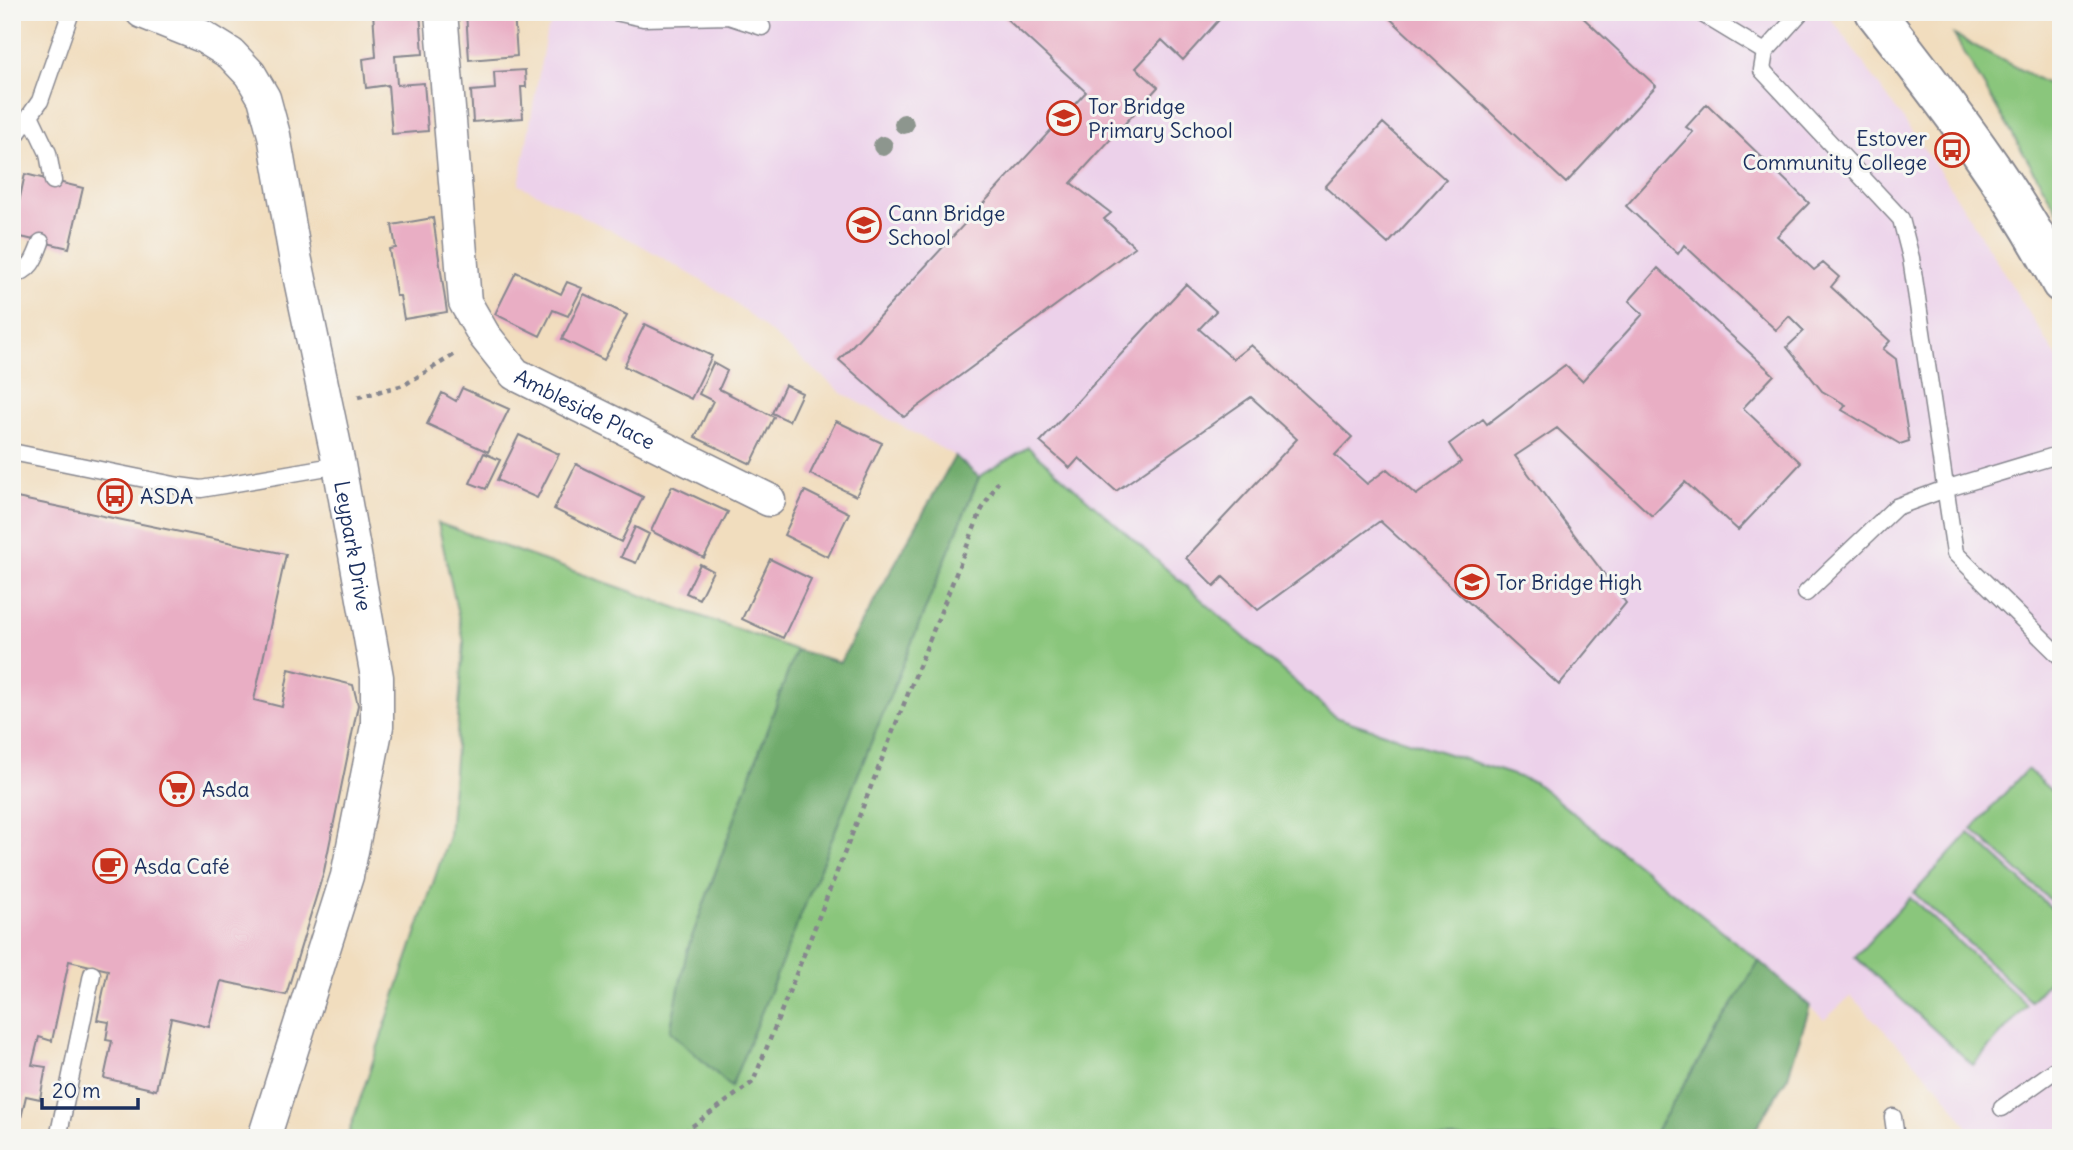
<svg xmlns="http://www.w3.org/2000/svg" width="2073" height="1150" font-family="Delius,sans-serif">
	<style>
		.built { fill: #ecd1ea }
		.green { fill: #8ac67c; stroke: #527a6d; stroke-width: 2 }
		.forest { fill: #6fab6c; stroke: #456d65; stroke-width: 2 }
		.building { fill: #e9aec4 }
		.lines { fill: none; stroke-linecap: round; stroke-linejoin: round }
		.lane-casing { stroke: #86868e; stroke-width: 19 }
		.street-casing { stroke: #86868e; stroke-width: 35 }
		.secondary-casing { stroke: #86868e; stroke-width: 42 }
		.path { stroke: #86868e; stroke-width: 4.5; stroke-dasharray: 5 5; stroke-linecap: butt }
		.lane { stroke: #fff; stroke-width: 16 }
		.street { stroke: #fff; stroke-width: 32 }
		.secondary { stroke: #fff; stroke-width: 38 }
		.tree { fill: #8d968e }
		.labels { text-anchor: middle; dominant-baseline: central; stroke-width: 6; stroke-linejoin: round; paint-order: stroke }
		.poi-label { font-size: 21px; fill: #1b2f5e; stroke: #f6f6f2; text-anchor: start }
		.street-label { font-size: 21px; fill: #1b2f5e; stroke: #f6f6f2 }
	</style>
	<rect width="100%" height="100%" fill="#f6f6f2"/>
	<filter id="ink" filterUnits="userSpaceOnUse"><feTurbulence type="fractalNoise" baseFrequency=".0143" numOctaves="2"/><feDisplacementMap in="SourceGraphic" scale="14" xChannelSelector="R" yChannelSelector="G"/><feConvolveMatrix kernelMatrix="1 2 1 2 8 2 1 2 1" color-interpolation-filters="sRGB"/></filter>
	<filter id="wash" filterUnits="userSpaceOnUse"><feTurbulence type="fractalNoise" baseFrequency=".00686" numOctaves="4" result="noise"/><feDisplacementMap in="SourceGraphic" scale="28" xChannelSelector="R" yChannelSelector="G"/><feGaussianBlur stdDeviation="1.57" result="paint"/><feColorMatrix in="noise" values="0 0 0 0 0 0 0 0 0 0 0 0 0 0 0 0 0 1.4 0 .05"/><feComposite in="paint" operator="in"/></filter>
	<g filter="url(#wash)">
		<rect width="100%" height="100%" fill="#f1ddbe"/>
		<!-- built -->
		<path class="built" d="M586 12H1825L1839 29 1944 177 2061 364V1138H1975L1943 1092 1851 996 1824 1020 1759 961 1652 1138H347L449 836 464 642 438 523 796 650 839 663 955 456 842 393 726 295 637 243 519 185 546 34 554 19 567 17 584 19Z"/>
		<!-- green -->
		<path class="green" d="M1954 35 2061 91V217Z
			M1028 447 1335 717 1534 782 1759 961 1652 1138H347L449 836 464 642 438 523 796 650 687 951 731 1086 979 477Z
			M2027 769 2061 800V910L1972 829Z
			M1969 833 2061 917V968L2031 1001 1914 893Z
			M1910 897 2027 1005 1973 1065 1855 957Z"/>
		<!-- forest -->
		<path class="forest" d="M955 456 979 477 731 1087 670 1031 687 951 796 650 840 662Z
			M1759 961 1810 1006 1788 1076 1750 1138H1652Z"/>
		<g id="blocks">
			<!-- building -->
			<path class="building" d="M373 12H420L423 54 395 56 396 69 397 85 424 83 428 131 392 134 388 85 366 88 363 59 376 57Z
				M466 12H514L517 56 469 60Z
				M999 12H1226L1183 60 1162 40 1136 68 1158 87 1071 183 1111 213 1104 219 1135 247 904 417 839 360 1086 92Z
				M1383 12H1577L1656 86 1566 183Z
				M525 70 526 87H521L523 118 473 122 471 91 495 89 494 72Z
				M1707 104 1809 203 1777 236 1814 270 1823 263 1839 277 1831 287 1890 341 1883 349 1896 359 1909 441 1900 444 1842 410 1846 405 1822 391 1787 347 1804 331 1789 316 1776 330 1684 245 1678 254 1626 206 1693 132 1686 127Z
				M1383 123 1446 180 1388 244 1325 187Z
				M25 174 83 188 69 248 12 235Z
				M433 218 447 312 404 319 400 296H396L389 249 396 248 392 225Z
				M1658 268 1774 375 1743 408 1801 463 1738 530 1685 482 1652 516 1557 428 1515 456 1626 603 1559 685 1380 521 1258 610 1223 577 1214 586 1186 558 1297 439 1251 397 1116 491 1079 458 1070 468 1040 442 1186 284 1216 311 1199 329 1233 359 1251 345 1352 437 1335 455 1367 484 1387 469 1416 495 1461 462 1449 444 1483 419 1487 424 1565 365 1582 381 1643 314 1629 301Z
				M516 272 561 294 567 282 582 288 568 316 553 310 540 336 495 314Z
				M584 294 627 315 604 360 562 339Z
				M645 324 712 356 691 399 624 366Z
				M713 363 727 371 719 389 774 417 751 464 695 437 713 401 699 394Z
				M785 385 802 393 789 421 772 413Z
				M462 388 509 409 488 452 427 424 442 393 456 401Z
				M836 421 882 443 856 496 810 474Z
				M519 435 559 454 537 498 497 480Z
				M484 453 500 460 486 489 470 483Z
				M576 464 643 497 621 542 554 509Z
				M672 486 728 512 704 558 651 531Z
				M805 491 849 513 828 557 784 535Z
				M12 497 286 554 254 700 282 707 289 669 353 685 358 705 324 871 286 995 221 981 209 1027 171 1018 156 1090 104 1078 112 1041 106 1040 109 1022 97 1020 108 970 69 961 52 1041 39 1037 32 1065 46 1067 40 1099 26 1096 19 1127 12 1125Z
				M635 527 649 534 636 563 621 557Z
				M770 559 811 579 783 638 742 619Z
				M700 564 713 571 699 599 686 593Z"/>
		</g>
	</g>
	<g filter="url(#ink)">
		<use href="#blocks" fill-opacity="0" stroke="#86868e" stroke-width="2"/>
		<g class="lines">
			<!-- lane casing -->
			<g class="lane-casing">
				<path id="lane" d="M615 12 643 18 728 16 762 27
					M1699 12 1765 52
					M1801 12 1765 52 1762 70 1901 219 1911 258 1955 553 2061 657
					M30 115 48 153 53 181
					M12 141 40 101 71 12
					M12 275C31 271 35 259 41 242
					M12 452 179 486 201 489 339 465
					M1806 593 1896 507 1945 489 2061 454
					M2002 1108 2061 1066
					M1893 1117 1896 1138
					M58 1138 92 974"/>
			</g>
			<!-- street casing -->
			<g class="street-casing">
				<g id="street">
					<path id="s1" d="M142 12 202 36 231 54 250 74 264 98 274 135 295 256 339 465 377 677V726L347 876 264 1138"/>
					<path id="s2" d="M441 12 465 302 484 335 515 374 769 500"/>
				</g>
			</g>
			<!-- secondary casing -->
			<g class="secondary-casing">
				<path id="secondary" d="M1875 12C1941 97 2012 187 2061 283"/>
			</g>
			<!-- path -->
			<path class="path" d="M358 397 404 385 457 353
				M676 1138 753 1082 981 511 998 482"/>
			<!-- lane -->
			<use href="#lane" class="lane"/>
			<!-- street -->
			<use href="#street" class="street"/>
			<!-- secondary -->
			<use href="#secondary" class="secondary"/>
		</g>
		<!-- trees -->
		<g class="tree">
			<circle cx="904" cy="124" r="10"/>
			<circle cx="883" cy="146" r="10"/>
		</g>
	</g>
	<!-- icons -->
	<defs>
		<g id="school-ring" transform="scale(1.75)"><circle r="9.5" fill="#f6f6f2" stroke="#c8321e" stroke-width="1.5"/><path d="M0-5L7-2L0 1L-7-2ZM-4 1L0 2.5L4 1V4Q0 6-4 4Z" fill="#c8321e"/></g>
		<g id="bus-ring" transform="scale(1.75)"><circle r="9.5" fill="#f6f6f2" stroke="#c8321e" stroke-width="1.5"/><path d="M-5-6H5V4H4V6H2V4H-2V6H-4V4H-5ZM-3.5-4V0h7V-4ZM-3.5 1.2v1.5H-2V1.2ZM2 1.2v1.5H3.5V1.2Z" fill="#c8321e"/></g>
		<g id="supermarket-ring" transform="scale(1.75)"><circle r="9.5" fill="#f6f6f2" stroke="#c8321e" stroke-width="1.5"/><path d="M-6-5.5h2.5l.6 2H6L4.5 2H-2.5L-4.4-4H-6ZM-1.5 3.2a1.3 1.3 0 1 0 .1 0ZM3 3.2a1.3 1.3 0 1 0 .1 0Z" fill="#c8321e"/></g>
		<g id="cafe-ring" transform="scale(1.75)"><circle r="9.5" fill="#f6f6f2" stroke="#c8321e" stroke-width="1.5"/><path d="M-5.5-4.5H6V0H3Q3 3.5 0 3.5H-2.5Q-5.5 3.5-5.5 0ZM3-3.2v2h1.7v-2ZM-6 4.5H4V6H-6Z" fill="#c8321e"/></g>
	</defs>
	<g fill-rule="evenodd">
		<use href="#school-ring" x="1064" y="118"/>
		<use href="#bus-ring" x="1952" y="150"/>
		<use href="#school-ring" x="864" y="225"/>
		<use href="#bus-ring" x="115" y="496"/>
		<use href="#school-ring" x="1472" y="582"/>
		<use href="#supermarket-ring" x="177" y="789"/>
		<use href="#cafe-ring" x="110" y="866"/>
	</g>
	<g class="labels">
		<!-- poi labels -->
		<g class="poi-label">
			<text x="1088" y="106">Tor Bridge<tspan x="1088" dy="24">Primary School</tspan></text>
			<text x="1927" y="138" text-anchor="end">Estover<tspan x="1927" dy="24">Community College</tspan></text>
			<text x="888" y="213">Cann Bridge<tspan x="888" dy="24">School</tspan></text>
			<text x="140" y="496">ASDA</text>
			<text x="1496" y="582">Tor Bridge High</text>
			<text x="202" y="789">Asda</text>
			<text x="134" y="866">Asda Café</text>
		</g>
		<!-- street labels -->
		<g class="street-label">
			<text stroke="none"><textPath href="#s2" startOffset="457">Ambleside Place</textPath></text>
			<text stroke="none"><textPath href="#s1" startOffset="611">Leypark Drive</textPath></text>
		</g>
	</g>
	<!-- margin -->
	<rect width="2073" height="1150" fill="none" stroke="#f6f6f2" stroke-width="42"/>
	<!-- scale -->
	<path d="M42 1098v10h96v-10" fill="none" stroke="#1b2f5e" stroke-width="3.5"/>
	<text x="52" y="1098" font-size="21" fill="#1b2f5e" stroke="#f6f6f2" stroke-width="5" paint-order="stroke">20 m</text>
</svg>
